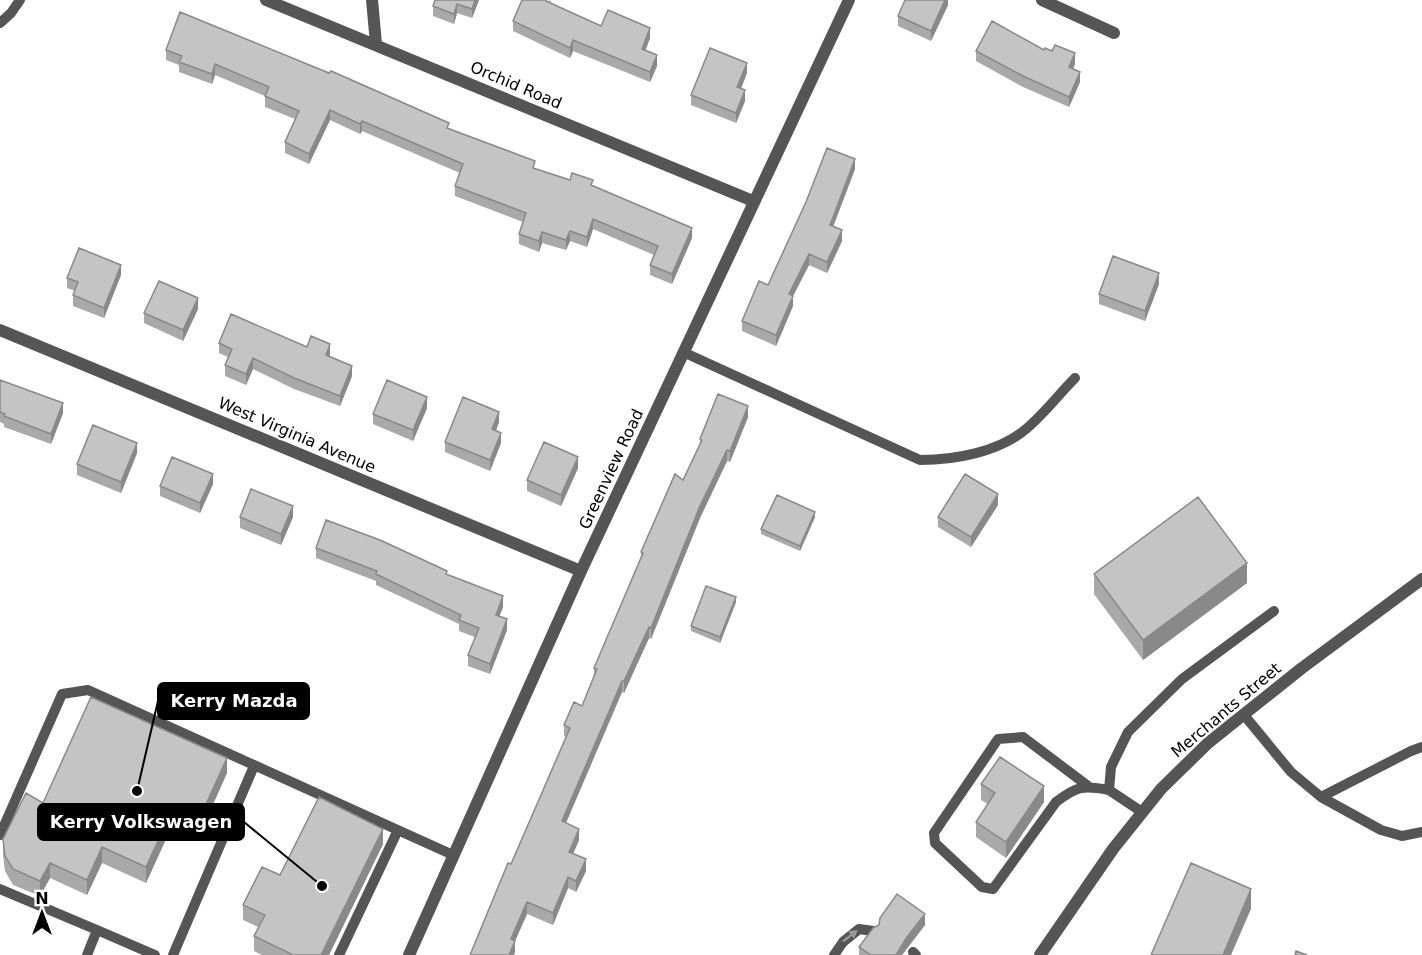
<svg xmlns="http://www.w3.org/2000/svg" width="1422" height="955" font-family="'DejaVu Sans',sans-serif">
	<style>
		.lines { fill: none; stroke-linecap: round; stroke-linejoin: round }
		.lane { stroke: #555; stroke-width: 10 }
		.street { stroke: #555; stroke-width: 12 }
		.wall { fill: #a9a9a9 }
		.shaded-wall { fill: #898989 }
		.building { fill: #c4c4c4; stroke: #898989; stroke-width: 1.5 }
		.oneway { fill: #999 }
		.labels { text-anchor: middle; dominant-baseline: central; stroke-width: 4.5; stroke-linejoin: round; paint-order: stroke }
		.street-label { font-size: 16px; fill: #000; stroke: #fff }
		.leader { fill: none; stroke: #000; stroke-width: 2 }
		.callout-dot { fill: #000; stroke: #fff; stroke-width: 2 }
		.callout { fill: #000; stroke: #000; stroke-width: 2 }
		.callout-label { font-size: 18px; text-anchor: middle; font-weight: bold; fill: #fff }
	</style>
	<rect width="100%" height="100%" fill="#fff"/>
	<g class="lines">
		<!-- lane -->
		<path class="lane" d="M0 23 11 13 20 0
			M683 352 920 460C955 460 999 452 1026 429 1044 414 1059 394 1075 378
			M1244 715 1291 772 1321 797 1381 830 1402 836 1422 832
			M1088 786 1023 737 998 739 934 833 935 843 982 887 993 889 1056 802C1077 786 1083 785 1109 790
			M1321 797 1411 751 1422 747
			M1142 812 1109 790 1111 767 1128 732 1182 679 1274 611
			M0 835 62 694 88 690 453 855
			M0 889 97 930
			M913 952 916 955
			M87 955 97 930 155 955
			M173 955 254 766
			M339 955 398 830
			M834 955 843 942 859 929 873 931"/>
		<!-- street -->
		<path class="street" d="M266 0 753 201
			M372 0 376 44
			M1042 0 1114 33
			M0 330 581 571
			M409 955 581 571 849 0
			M1040 955 1113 849 1161 789 1208 743 1302 668 1422 579"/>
	</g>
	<!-- wall -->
	<path class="wall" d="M479 0 472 18 457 13 454 24 433 16V6Z
		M551 0 550 3 601 26 650 38 645 51 657 66 650 82 573 51 570 58 513 31V21Z
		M948 0V5L931 41 898 26V16Z
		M166 50 449 129 535 169 570 180 593 185 692 238 672 284 650 275V265L654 255 593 229 587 247 570 241 566 250 542 243 539 252 519 244V234L523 222 455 196V186L460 173 362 131 360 134 330 120 309 164 285 153V142L295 119 265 107V96L215 75 212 84 179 72V65L166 60Z
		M1044 50 1075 64 1073 69 1080 82 1069 107 1023 87 976 61V51Z
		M747 73 741 89 745 101 736 123 691 105V95Z
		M855 169 833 226 842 241 827 273 809 265 793 296V306L776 346 742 331V321Z
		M121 275 104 318 73 306V295L75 291 67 288V278Z
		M1159 284 1145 321 1099 304V294Z
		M198 309 183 341 144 323V313Z
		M219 343 307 347 330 354 329 357 352 376 340 406 294 389 253 369 246 385 225 376V365L228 357 219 353Z
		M0 380 63 413 51 444 4 427V424L0 422Z
		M427 408 413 441 373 424V414Z
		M748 417 730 462 727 461 700 518 651 639 649 638 624 693 622 692 566 823 579 840 573 854 586 871 576 892 568 888 553 925 527 914 515 941V952L511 864 566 737 564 736V725L582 706 594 676V668L641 559V552L683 480 700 443V439Z
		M499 422 496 431 501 443 490 471 445 452V442Z
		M137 453 121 493 77 475V464Z
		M578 468 561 506 527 491V480Z
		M213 484 200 513 160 496V486Z
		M998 505 971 547 938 527V517Z
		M240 517H293L281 545 240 528Z
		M815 517 800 551 761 534V529Z
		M316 548 447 575 503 607 499 616 507 630 490 674 468 666V655L475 637 459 631V624L376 585V581L316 558Z
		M1094 574 1247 583 1143 660 1094 594Z
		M736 602 720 643 691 631V626Z
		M227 773 197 840 171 828 146 883 102 863 87 895 50 878 40 896 13 885 5 871 3 855V839L43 803Z
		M981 784 1044 802 1006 858 976 837V822L988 804 981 800Z
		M383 844 329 955H262L254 951V936L258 927 243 920V905L280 875Z
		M925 925 902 955H859V947Z"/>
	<!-- shaded-wall -->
	<path class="shaded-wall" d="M475 0H479L472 18V9Z
		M945 0H948V5L931 41V31Z
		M457 4V13L454 24V14Z
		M650 28V38L642 60V49Z
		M573 40V51L570 58V48Z
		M1075 53V64L1069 77V67Z
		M657 55V66L650 82V72Z
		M747 63V73L737 98V87Z
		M215 64V75L212 84V74Z
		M1080 72V82L1069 107V97Z
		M745 90V101L736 123V113Z
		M330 110V120L309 164V154Z
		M362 121V131L360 134V124Z
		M855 159V169L830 235V225Z
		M593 219V229L587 247V237Z
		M692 228V238L672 284V274Z
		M842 230V241L827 273V262Z
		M570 231V241L566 250V240Z
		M542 232V243L539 252V241Z
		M809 254V265L793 296V306L776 346V335L789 294Z
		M121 265V275L104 318V308Z
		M1159 273V284L1145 321V311Z
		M198 298V309L183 341V330Z
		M330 344V354L326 366V355Z
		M253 358V369L246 385V374Z
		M352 366V376L340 406V396Z
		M427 397V408L413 441V430Z
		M63 403V413L51 444V434Z
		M748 406V417L730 462V451Z
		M499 412V422L492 440V429Z
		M501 433V443L490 471V460Z
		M137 443V453L121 493V482Z
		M727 450V461L700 518 651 639V628L700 506Z
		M578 457V468L561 506V495Z
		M213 474V484L200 513V503Z
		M998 494V505L971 547V537Z
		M293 506V517L281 545V534Z
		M815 512V517L800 551V546Z
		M1247 563V583L1143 660V640Z
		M503 596V607L496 625V615Z
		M736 597V602L720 643V637Z
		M507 619V630L490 674V664Z
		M649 627V638L624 693V681Z
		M622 681V692L562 832V821Z
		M227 758V773L197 840V824Z
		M1044 786V802L1006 858V842Z
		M171 813V828L146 883V867Z
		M383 829V844L329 955H321Z
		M579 829V840L569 863V852Z
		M102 847V863L87 895V880Z
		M586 859V871L576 892V881Z
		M50 863V878L40 896V881Z
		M568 877V888L553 925V913Z
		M1251 889V909L1231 955H1223Z
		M527 902V914L511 950V939Z
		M925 914V925L902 955H896L907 937Z
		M515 941V952L514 955H509Z"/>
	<!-- building -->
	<path class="building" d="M435 0H475L472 9 457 4 454 14 433 6Z
		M522 0H546V1L601 26 608 10 650 28 642 49 657 55 650 72 573 40 570 48 513 21Z
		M905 0H945L931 31 898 16Z
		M180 12 329 73 331 71 449 123 447 128 535 161 533 168 570 180 572 173 593 180 591 185 692 228 672 274 650 265 658 246 593 219 587 237 570 231 566 240 542 232 539 241 519 234 526 213 455 186 463 164 362 121 360 124 330 110 309 154 285 142 299 111 265 96 269 87 215 64 212 74 179 62 182 56 166 50Z
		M992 21 1044 50 1045 48 1052 51 1055 45 1075 53 1069 67 1080 72 1069 97 1023 76 976 51Z
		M710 48 747 63 737 87 745 90 736 113 691 95Z
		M827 148 855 159 830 225 842 230 827 262 809 254 789 294 793 296 776 335 742 321 759 281 768 285 806 202Z
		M79 248 121 265 104 308 73 295 78 282 67 278Z
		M1113 256 1159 273 1145 311 1099 294Z
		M159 281 198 298 183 330 144 313Z
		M231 314 307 347 311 336 330 344 326 355 352 366 340 396 294 378 253 358 246 374 225 365 232 349 219 343Z
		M0 380 63 403 51 434 4 416 5 414 0 412Z
		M387 380 427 397 413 430 373 414Z
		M718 394 748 406 730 451 727 450 700 506 651 628 649 627 624 681H622L562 821 579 829 569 852 586 859 576 881 568 877 553 913 527 902 511 939 515 941 509 955H470L508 863 511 864 570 728 564 725 574 702 582 706 597 669 594 668 643 553 641 552 675 474 683 480 702 440 700 439Z
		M463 397 499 412 492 429 501 433 490 460 445 442Z
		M93 425 137 443 121 482 77 464Z
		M544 442 578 457 561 495 527 480Z
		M172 457 213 474 200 503 160 486Z
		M965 474 998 494 971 537 938 517Z
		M251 489 293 506 281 534 240 517Z
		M777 495 815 512 800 546 761 529Z
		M1198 497 1247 563 1143 640 1094 574Z
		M326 520 380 540 447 571 446 574 503 596 496 615 507 619 490 664 468 655 479 628 459 620 461 615 376 574 377 571 316 548Z
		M706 586 736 597 720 637 691 626Z
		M91 697 227 758 197 824 171 813 146 867 102 847 87 880 50 863 40 881 13 869 5 856 3 839 26 793 43 803Z
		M1000 757 1044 786 1006 842 976 822 995 793 981 784Z
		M319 797 383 829 321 955H293L254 936 265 915 243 905 262 867 280 875Z
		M1191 863 1251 889 1223 955H1151Z
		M897 894 925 914 907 937 896 955H871L859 947 873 928 879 925 880 918Z
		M1296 951 1307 955H1295Z"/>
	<!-- one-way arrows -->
	<defs><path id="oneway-solid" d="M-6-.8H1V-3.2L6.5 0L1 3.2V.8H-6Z" transform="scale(1.5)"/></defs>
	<use class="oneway" href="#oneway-solid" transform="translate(850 936) rotate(-38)"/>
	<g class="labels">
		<!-- street labels -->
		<g class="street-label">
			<text transform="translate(516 85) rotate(23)">Orchid Road</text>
			<text transform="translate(297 435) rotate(23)">West Virginia Avenue</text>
			<text transform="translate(611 469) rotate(-65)">Greenview Road</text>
			<text transform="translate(1226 710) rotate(-40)">Merchants Street</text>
		</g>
	</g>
	<!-- callouts -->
	<path class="leader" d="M137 791L158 701M322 886L244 822"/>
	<g class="callout-dot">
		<circle cx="137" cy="791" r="6"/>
		<circle cx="322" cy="886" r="6"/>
	</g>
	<g class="callout">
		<rect x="158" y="683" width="151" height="36" rx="6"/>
		<rect x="38" y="804" width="206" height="36" rx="6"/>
	</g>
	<g class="callout-label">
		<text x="234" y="707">Kerry Mazda</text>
		<text x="141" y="828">Kerry Volkswagen</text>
	</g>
	<!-- north arrow -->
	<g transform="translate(42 913)" stroke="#ffffff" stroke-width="4.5" paint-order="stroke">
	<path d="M0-4.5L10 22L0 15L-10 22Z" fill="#000000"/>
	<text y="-9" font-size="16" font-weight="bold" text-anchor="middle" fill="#000000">N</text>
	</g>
</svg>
